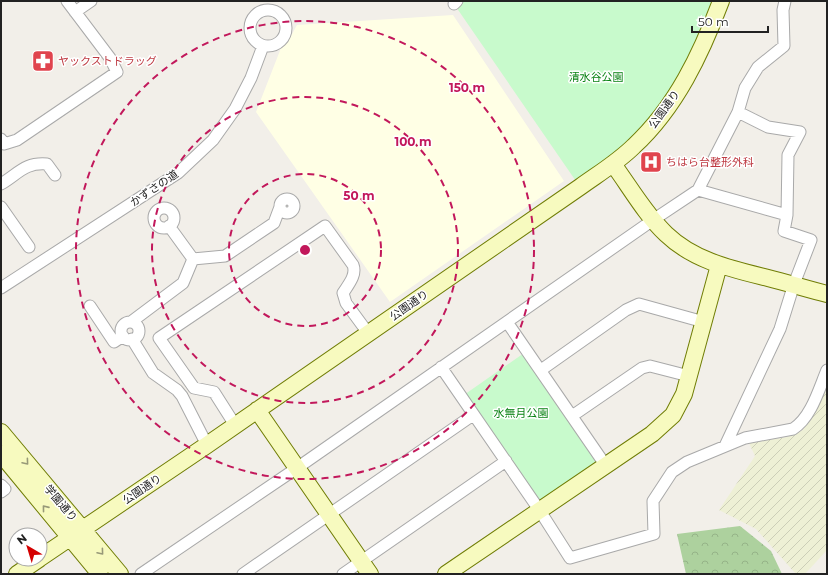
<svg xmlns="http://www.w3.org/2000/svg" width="828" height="575" font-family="Montserrat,'Noto Sans JP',sans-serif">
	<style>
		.education { fill: #ffffe5 }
		.farmland { fill: url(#farmland-furrows) }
		.forest { fill: url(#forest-crowns) }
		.park { fill: #c8facc }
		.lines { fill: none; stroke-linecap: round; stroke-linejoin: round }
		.street-casing { stroke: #a9a9a9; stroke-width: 13 }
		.secondary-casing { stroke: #707d05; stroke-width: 18 }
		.street { stroke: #fff; stroke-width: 11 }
		.secondary { stroke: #f7fabf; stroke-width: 16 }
		.oneway { stroke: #979978 }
		.ring { fill: none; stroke: #c2185b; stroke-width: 2; stroke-dasharray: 7 5 }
		.labels { text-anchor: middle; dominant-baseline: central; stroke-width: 3; stroke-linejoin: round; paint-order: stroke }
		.health-label { font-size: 11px; fill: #be3a42; stroke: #fff; text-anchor: start }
		.park-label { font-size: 11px; fill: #0c8416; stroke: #fff }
		.street-label { font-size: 11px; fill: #222; stroke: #fff }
		.centre { fill: #c2185b; stroke: #fff; stroke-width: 2 }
		.ring-label { font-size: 12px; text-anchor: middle; font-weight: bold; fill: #c2185b; stroke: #fff; stroke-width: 3; stroke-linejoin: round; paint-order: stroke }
	</style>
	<defs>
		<pattern id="farmland-furrows" width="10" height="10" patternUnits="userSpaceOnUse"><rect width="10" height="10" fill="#eef0d5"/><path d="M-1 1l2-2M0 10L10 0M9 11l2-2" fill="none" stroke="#ccceb7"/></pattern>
		<pattern id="forest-crowns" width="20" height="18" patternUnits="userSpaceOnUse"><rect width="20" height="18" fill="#add19e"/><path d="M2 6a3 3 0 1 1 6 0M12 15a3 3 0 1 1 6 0" fill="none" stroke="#95b388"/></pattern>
	</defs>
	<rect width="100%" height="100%" fill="#f2efe9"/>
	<!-- education -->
	<path class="education" d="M453 15 564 181 390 302 256 112 281 48 291 36 297 25Z"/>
	<!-- farmland -->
	<path class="farmland" d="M827 384V550L805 574H796L756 529 719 510 755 456 749 443 787 437 803 430Z"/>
	<!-- forest -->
	<path class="forest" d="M740 526 771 551 782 574H686L677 534Z"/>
	<!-- park -->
	<path class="park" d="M457 1H721L674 98 580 187 454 4Z
		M527 351 606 466 540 511 461 397Z"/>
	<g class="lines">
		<!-- street casing -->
		<g class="street-casing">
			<path id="street" d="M454 4 457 1
				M250 28a18 18 0 1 1 36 0a18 18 0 1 1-36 0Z
				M75 12 91 1
				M1 139 4 144 17 140 117 72 110 58 67 1
				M1 184C18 174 25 162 47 164L55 175
				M698 190 787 215
				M280 206a7 7 0 1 1 14 0a7 7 0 1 1-14 0Z
				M1 207 29 247
				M154 218a10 10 0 1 1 20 0a10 10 0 1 1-20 0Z
				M169 226 193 259
				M1 288 178 173 213 140 235 109 251 78 263 46
				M90 306 114 342 123 336
				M131 322 183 283 193 259 225 256 274 223 280 207
				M507 322 606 466
				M121 331a9 9 0 1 1 18 0a9 9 0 1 1-18 0Z
				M132 339 153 373 177 390 182 396 207 445
				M441 367 540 511 570 558 654 534 653 501 672 472 687 462 745 438 793 429C811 418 819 389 827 370
				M541 370 626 310 639 304 704 322
				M572 416 642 368 650 366 689 376
				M235 425 214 392 194 388 159 338 325 226 353 265C357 275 348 285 343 293L346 303 368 333
				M725 446 780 329 794 284 811 240 784 231 787 215 788 155 800 132 768 127 738 112
				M1 485 5 489 1 492
				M141 574 297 468 653 220 698 190 738 112 745 88 758 67 784 46 783 10 785 1
				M243 574 473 415
				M343 574 506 461"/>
		</g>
		<!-- secondary casing -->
		<g class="secondary-casing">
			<path id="secondary" d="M613 164C630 187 645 214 666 234 694 261 732 269 768 278 788 283 807 289 827 294
				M257 410 370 574
				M1 432 120 574
				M1 454 100 574
				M40 558 207 445 580 187C598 174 618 162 634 146 676 107 701 54 721 1
				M17 574 39 559
				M446 574 652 434 673 415 684 394 719 265"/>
		</g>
		<!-- street -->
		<use href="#street" class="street"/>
		<!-- secondary -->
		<use href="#secondary" class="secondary"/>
	</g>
	<!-- one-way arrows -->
	<defs><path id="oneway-chevron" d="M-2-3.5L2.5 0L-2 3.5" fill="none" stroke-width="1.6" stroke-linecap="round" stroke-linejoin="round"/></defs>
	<g class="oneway">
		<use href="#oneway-chevron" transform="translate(26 462) rotate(50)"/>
		<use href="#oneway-chevron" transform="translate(45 508) rotate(-129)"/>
		<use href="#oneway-chevron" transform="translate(101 552) rotate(50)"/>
	</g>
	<!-- distance rings -->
	<g class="ring">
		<circle cx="305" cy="250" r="76"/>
		<circle cx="305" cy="250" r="153"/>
		<circle cx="305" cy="250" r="229"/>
	</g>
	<!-- icons -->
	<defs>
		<g id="pharmacy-square" transform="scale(1.15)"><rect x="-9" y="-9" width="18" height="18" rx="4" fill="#e0444e" stroke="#fff"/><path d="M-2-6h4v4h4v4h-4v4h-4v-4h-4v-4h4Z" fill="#fff"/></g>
		<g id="hospital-square" transform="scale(1.15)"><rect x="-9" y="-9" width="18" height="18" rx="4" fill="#e0444e" stroke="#fff"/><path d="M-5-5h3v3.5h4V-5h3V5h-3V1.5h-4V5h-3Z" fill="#fff"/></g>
	</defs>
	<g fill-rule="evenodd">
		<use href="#pharmacy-square" x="43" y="61"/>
		<use href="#hospital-square" x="651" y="162"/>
	</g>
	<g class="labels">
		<!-- health labels -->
		<g class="health-label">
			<text x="58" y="61">ヤックストドラッグ</text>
			<text x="666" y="162">ちはら台整形外科</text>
		</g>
		<!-- park labels -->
		<g class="park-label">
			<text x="596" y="77">清水谷公園</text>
			<text x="521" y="413">水無月公園</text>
		</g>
		<!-- street labels -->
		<g class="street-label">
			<text transform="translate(664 109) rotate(-54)">公園通り</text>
			<text transform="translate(154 188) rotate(-34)">かずさの道</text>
			<text transform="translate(409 305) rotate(-35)">公園通り</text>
			<text transform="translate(142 489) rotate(-34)">公園通り</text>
			<text transform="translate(61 503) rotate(50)">学園通り</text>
		</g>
	</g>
	<circle cx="305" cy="250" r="6" class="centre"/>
	<g class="ring-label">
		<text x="467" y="92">150 m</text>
		<text x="413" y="146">100 m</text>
		<text x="359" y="200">50 m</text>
	</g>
	<!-- border -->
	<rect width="828" height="575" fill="none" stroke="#222222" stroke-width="4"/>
	<!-- north arrow -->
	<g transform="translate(28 547) rotate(322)"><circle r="19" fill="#ffffff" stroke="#a7a7a7"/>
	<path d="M0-3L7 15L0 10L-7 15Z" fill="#d40000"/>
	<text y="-6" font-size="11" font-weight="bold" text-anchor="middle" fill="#222222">N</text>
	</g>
	<!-- scale -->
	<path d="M692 26v6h76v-6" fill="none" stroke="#222222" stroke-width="2"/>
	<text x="698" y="26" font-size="12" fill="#222222" stroke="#ffffff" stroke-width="3" paint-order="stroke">50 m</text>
</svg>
